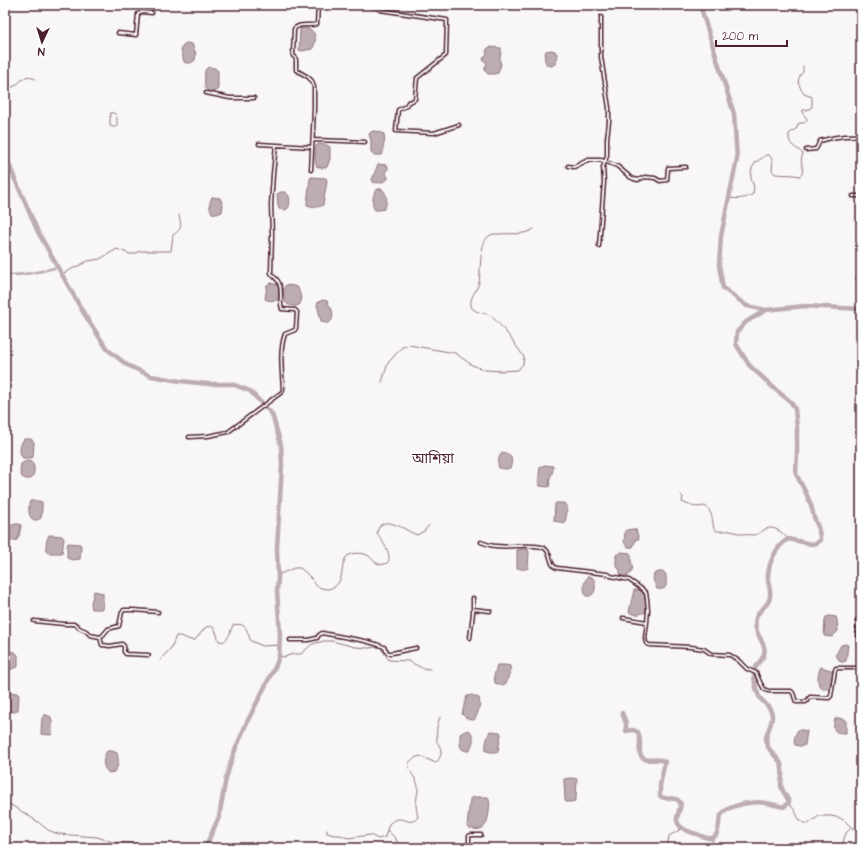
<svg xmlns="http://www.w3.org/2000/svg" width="866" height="853" font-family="'Architects Daughter','Noto Sans Bengali',sans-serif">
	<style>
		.water { fill: #bdadb0; stroke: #8f747b }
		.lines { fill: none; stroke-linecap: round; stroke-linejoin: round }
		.stream { stroke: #8f747b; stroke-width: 1 }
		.canal { stroke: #bdadb0; stroke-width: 2.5 }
		.river { stroke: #bdadb0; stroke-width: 4.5 }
		.minor-casing { stroke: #4a1f2b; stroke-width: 5 }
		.minor { stroke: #fff; stroke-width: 2 }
		.labels { text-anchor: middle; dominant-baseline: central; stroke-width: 3.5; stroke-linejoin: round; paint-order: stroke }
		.quarter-label { font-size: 14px; fill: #4a1f2b; stroke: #fff }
	</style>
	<rect width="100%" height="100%" fill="#f8f6f7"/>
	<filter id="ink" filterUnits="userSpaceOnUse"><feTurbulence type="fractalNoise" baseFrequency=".025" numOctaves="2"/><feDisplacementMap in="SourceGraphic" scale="8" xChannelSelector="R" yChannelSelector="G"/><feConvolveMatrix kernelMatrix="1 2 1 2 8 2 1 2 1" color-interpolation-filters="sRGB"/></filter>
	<g filter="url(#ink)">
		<!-- water -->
		<path class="water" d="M301 28C304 28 309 28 311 30 317 34 316 44 312 49L302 51 299 50 300 29Z
			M186 43 192 44 196 54 195 60C192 63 188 64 184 62L181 49 183 45Z
			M491 47 501 48C502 54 498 59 501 64L498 73 494 74H488L485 71V66H486L487 63 483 60 484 57 487 54 486 51 488 48Z
			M551 50 555 51 557 54 556 63 552 66 547 65C544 60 544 56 546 51Z
			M208 67 215 68 218 71V90C201 97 205 80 205 70Z
			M374 131 380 132 384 134C386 143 382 146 383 153L382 155C378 155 374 156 371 153V141L369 134 371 132Z
			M319 144 327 145 330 147V159L327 167 322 168 317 167C314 162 315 153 316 146Z
			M378 164 387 165 388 166V169L385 172 388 177V179C383 182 379 184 373 182L372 180Z
			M311 177 326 178 327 181 323 205C318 208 313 207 307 205V203L310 179Z
			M378 189H382C388 195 388 202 384 209L380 210H375C371 205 373 197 375 191Z
			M281 192H285C291 196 290 200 289 207L286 210 279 209 278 206 277 194Z
			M212 197 220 198 223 205 222 212 217 214 212 213C209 208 209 203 212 197Z
			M271 283 277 285 279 288 278 300C273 301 269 301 265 299L267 285Z
			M286 285 294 286 298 288C299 292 303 299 300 304 297 308 288 306 285 302 284 298 284 293 283 289Z
			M323 300 327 301C328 304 331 307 332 310 335 319 330 327 321 321L318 308C316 306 317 305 318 302Z
			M24 439H31L34 442 33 457 31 458H23C18 452 20 444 24 439Z
			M502 453C513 453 512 458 511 467 507 470 504 469 499 468 497 462 498 458 502 453Z
			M26 461 32 462C35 467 35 473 31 479H26L22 477 20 472 21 464Z
			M545 465 553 466C553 471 552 474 550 478 549 481 550 484 549 487L540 486 538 482 540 467Z
			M30 501H38L42 502V509L41 518C29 526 27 509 30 501Z
			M556 503H564L567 505V512L565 523 554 521 555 504Z
			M15 524H20L21 526 19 536 17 540 12 541 7 540 5 534V528Z
			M632 529 636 530 639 539H636L633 547H628L624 542 625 531 627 530Z
			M49 535 62 536 64 539 62 553H49L47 552C45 546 46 541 49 535Z
			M68 543 80 544 81 546 80 559 72 560 67 558V546Z
			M522 549H528L529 553 528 568C525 570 520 569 517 568V550Z
			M621 552 630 553C633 559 631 554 631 560 632 568 635 568 628 576H621L620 574V570L616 566V555Z
			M659 572H664L666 575C666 583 669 591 657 589L653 579 654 574Z
			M588 576 593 578C597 584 596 598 586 596 583 588 583 583 588 576Z
			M634 590H641C646 596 649 606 646 612 640 614 635 616 629 612Z
			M94 591 103 593V608L101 609H92L91 603Z
			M829 616 836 617 837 620 838 631 832 637 824 636 825 620 826 617Z
			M846 644 848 645 846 661 843 662H841L835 655 837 653 841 645Z
			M8 651 15 652 18 655V666L17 668 14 667 13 669H10L7 661Z
			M497 665H506L510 666C511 670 510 672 509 676 506 685 505 687 495 683L494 676Z
			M821 667 834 671 835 675C829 681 832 686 828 689 827 689 822 689 821 688 816 684 818 672 821 667Z
			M8 692 17 693 19 695 18 710 15 712 5 711V693Z
			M472 695 479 698C481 704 478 715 474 720 468 720 466 718 462 714L465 702 467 696Z
			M44 715H47L51 717 52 721V734L51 735 41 734V732L42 718Z
			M839 718 846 720V733C834 734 832 730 835 719Z
			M469 730C476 736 473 744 469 751 458 751 460 743 460 734L465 731Z
			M798 730H802L807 731 805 745C802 747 799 746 795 745 793 739 795 735 798 730Z
			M490 731 500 732 501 734 498 752H491L486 751C485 744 487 737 490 731Z
			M107 751H112L117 753C119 760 119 766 114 772L109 773C102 768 102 759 107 751Z
			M571 778 577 779 576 798 575 801 570 802H566L565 800 564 782V779Z
			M472 797H488C490 802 490 805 489 810 488 825 484 834 467 827L470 799Z"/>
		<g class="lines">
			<!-- stream -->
			<path class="stream" d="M5 89C16 89 19 80 28 76L35 79
				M111 113H114C118 116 117 121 117 126 115 128 113 127 110 126V119Z
				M729 198C738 199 745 199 753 194L754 187 751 179V173L752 168 756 162 762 158 766 155H769C773 159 773 165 772 170L775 174C784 175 792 174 800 176L802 174C804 167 799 161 803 154 796 146 788 147 789 134L797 128 798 124 800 123H804L806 121 807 119 802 112 803 110H807L812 107V97L804 94C801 89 797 83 799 78 801 72 804 75 803 66
				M861 233H858L857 236 861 254
				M62 274 88 261 100 259 117 249 130 254H134L140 251H171L173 235C183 228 181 227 179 215
				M861 275H857L856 280 861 284
				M382 382 388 363 402 347 409 345 455 353 472 365 485 370 503 371 518 370 523 364 524 357C514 343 504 327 491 316 486 312 477 314 472 308 467 299 478 290 479 282 481 271 479 242 489 236 491 234 495 234 498 234 509 233 524 236 534 229
				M681 495 683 497 682 502C691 506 695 508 705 506 713 512 712 520 714 529L717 531C721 532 725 530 730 531 737 532 744 535 752 535 758 535 761 531 766 529 774 525 783 533 788 539
				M278 575 294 568H300C304 571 308 575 311 578 313 581 314 584 317 586 320 588 324 589 328 589 348 586 338 560 349 555 355 552 364 553 369 556 372 559 375 563 379 564 381 565 385 564 387 563 394 557 381 539 377 533 381 511 406 531 417 535L424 531 429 525
				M279 656 284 657 293 654H301L312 644 324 641H332L355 647 368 648 380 647 389 660 408 661 422 668 430 669
				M160 660 171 648 176 636C183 635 188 641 195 640L206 627 211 626 215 629 219 641C228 644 230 632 233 625 248 622 246 631 251 641L263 646 279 645
				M5 802 18 809 38 822 48 830 58 834 97 837 113 842 141 844 153 847 166 846 179 848
				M787 804C797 807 795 817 802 822 803 823 806 823 808 824L819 816H831L840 818 845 821 852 828 861 830
				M327 830V833L334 835H340L348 838 370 835 378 839 385 837 389 824C390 823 392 821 394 820 404 816 411 827 418 817 417 813 416 808 416 804 416 799 418 794 418 788 419 776 395 764 420 756L436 763C441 757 443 752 439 745 437 741 437 744 437 739 436 732 437 724 440 717
				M387 830 395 838 401 848
				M667 848 669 836 678 831 681 828
				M712 848 713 846 712 837
				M841 848 846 833 851 828"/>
			<!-- canal -->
			<path class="canal" d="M5 275C23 276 40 272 58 267"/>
			<!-- river -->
			<path class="river" d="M700 5 734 114 737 159 721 236 719 265 723 288 747 306 766 310 805 306 861 309
				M5 153 14 177 38 232 83 312 107 349 127 365 151 376 180 381 208 384H232L250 391 272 414 281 445 282 464 277 548 278 578 277 591 280 635 279 656 276 665 247 722 233 755 226 778 219 817 205 848
				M622 713 626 723V731L633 730 638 732C639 735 640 739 640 742 640 747 638 755 643 758 649 763 658 756 665 762L660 785V796C668 802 676 794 681 804 680 808 678 814 677 818 676 828 689 832 697 834 701 836 707 839 712 838 721 835 717 820 722 814 730 804 754 801 766 803 772 804 778 806 784 807L789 802C787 796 782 792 781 785 781 779 784 770 781 764 778 757 769 752 767 744 763 734 773 726 772 715 771 707 765 704 760 698 757 693 755 684 754 678 754 676 754 674 754 672 756 662 767 659 764 647 761 636 753 632 756 618 758 609 770 606 770 596 771 591 769 586 768 581 767 566 775 547 788 539L812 544 817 543 820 540V536L818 527 814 517 811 505 806 493 796 474 797 451V428L795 409 791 402 776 390 749 365 736 344 737 332 746 322 766 310"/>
			<!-- minor casing -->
			<g class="minor-casing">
				<path id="minor" d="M362 5 377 7 380 10 447 20 446 55 417 78 415 99 412 101 408 102 406 106 398 110 396 131 434 133 459 125
					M118 33 136 35 138 14 142 12 152 13
					M206 93 230 98H254
					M313 140 344 141 365 142
					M259 144 312 147
					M806 150 816 149 820 141C833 137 847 135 861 136
					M568 166 574 167 588 160H601L617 166 630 177 634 179 638 180 645 177 655 178 660 181 667 180 668 168 686 167
					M311 170 314 109V87L312 81 308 77 296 70V60L295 57 293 56 294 29C300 22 309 27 317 24L318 5
					M853 196H861
					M599 246 604 182 603 167 607 156V138L609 122V108L601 57V17
					M189 437 208 436 228 432 282 392 283 389C282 372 279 350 285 334L295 330 296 328 297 312 295 310 282 309C279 301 283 291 279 283 278 279 273 277 271 273L272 234 271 205 273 174 276 145
					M481 542C486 544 491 546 496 546 508 548 534 543 544 548 553 553 548 565 557 568L607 574 611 576 629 580 642 589 646 593 647 599 648 610 647 622
					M473 609 490 611
					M623 618 647 622 645 638 646 643 649 645 691 647 704 649 711 654 730 655 739 661 747 669 756 673 760 682 764 689 768 691H791L793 693 796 702H806L810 697 829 698 831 696 835 670 836 668H859L861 667
					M861 618 858 619 857 621 859 644 861 649
					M34 621 64 624H73L77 625 79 628 86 631 90 635 100 637 103 635 108 629 119 626 122 612 124 610H133L158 612
					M100 637 102 645 110 646 122 644 124 646V652L126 654 149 655
					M470 638 473 613V598
					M290 640H308L317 638 319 635 322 633 365 641 376 644 384 647 388 653H392L416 648
					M469 848V836L471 835H481"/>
			</g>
			<!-- minor -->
			<use href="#minor" class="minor"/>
		</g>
	</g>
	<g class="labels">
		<!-- quarter labels -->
		<g class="quarter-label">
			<text x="433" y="459">আশিয়া</text>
		</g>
	</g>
	<!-- margin -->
	<rect width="866" height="853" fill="none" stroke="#fff" stroke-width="20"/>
	<rect x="10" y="10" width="846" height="833" fill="none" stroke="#4a1f2b" stroke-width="1.5" filter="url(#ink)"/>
	<!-- north arrow -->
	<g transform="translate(42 42) rotate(184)" stroke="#ffffff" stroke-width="3" paint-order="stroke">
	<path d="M0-3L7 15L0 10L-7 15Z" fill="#4a1f2b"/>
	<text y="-6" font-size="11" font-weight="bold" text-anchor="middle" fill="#4a1f2b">N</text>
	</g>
	<!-- scale -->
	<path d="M716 40v6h71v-6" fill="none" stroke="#4a1f2b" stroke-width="2"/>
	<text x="722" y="40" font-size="12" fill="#4a1f2b" stroke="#ffffff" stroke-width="3" paint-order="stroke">200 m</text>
</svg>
